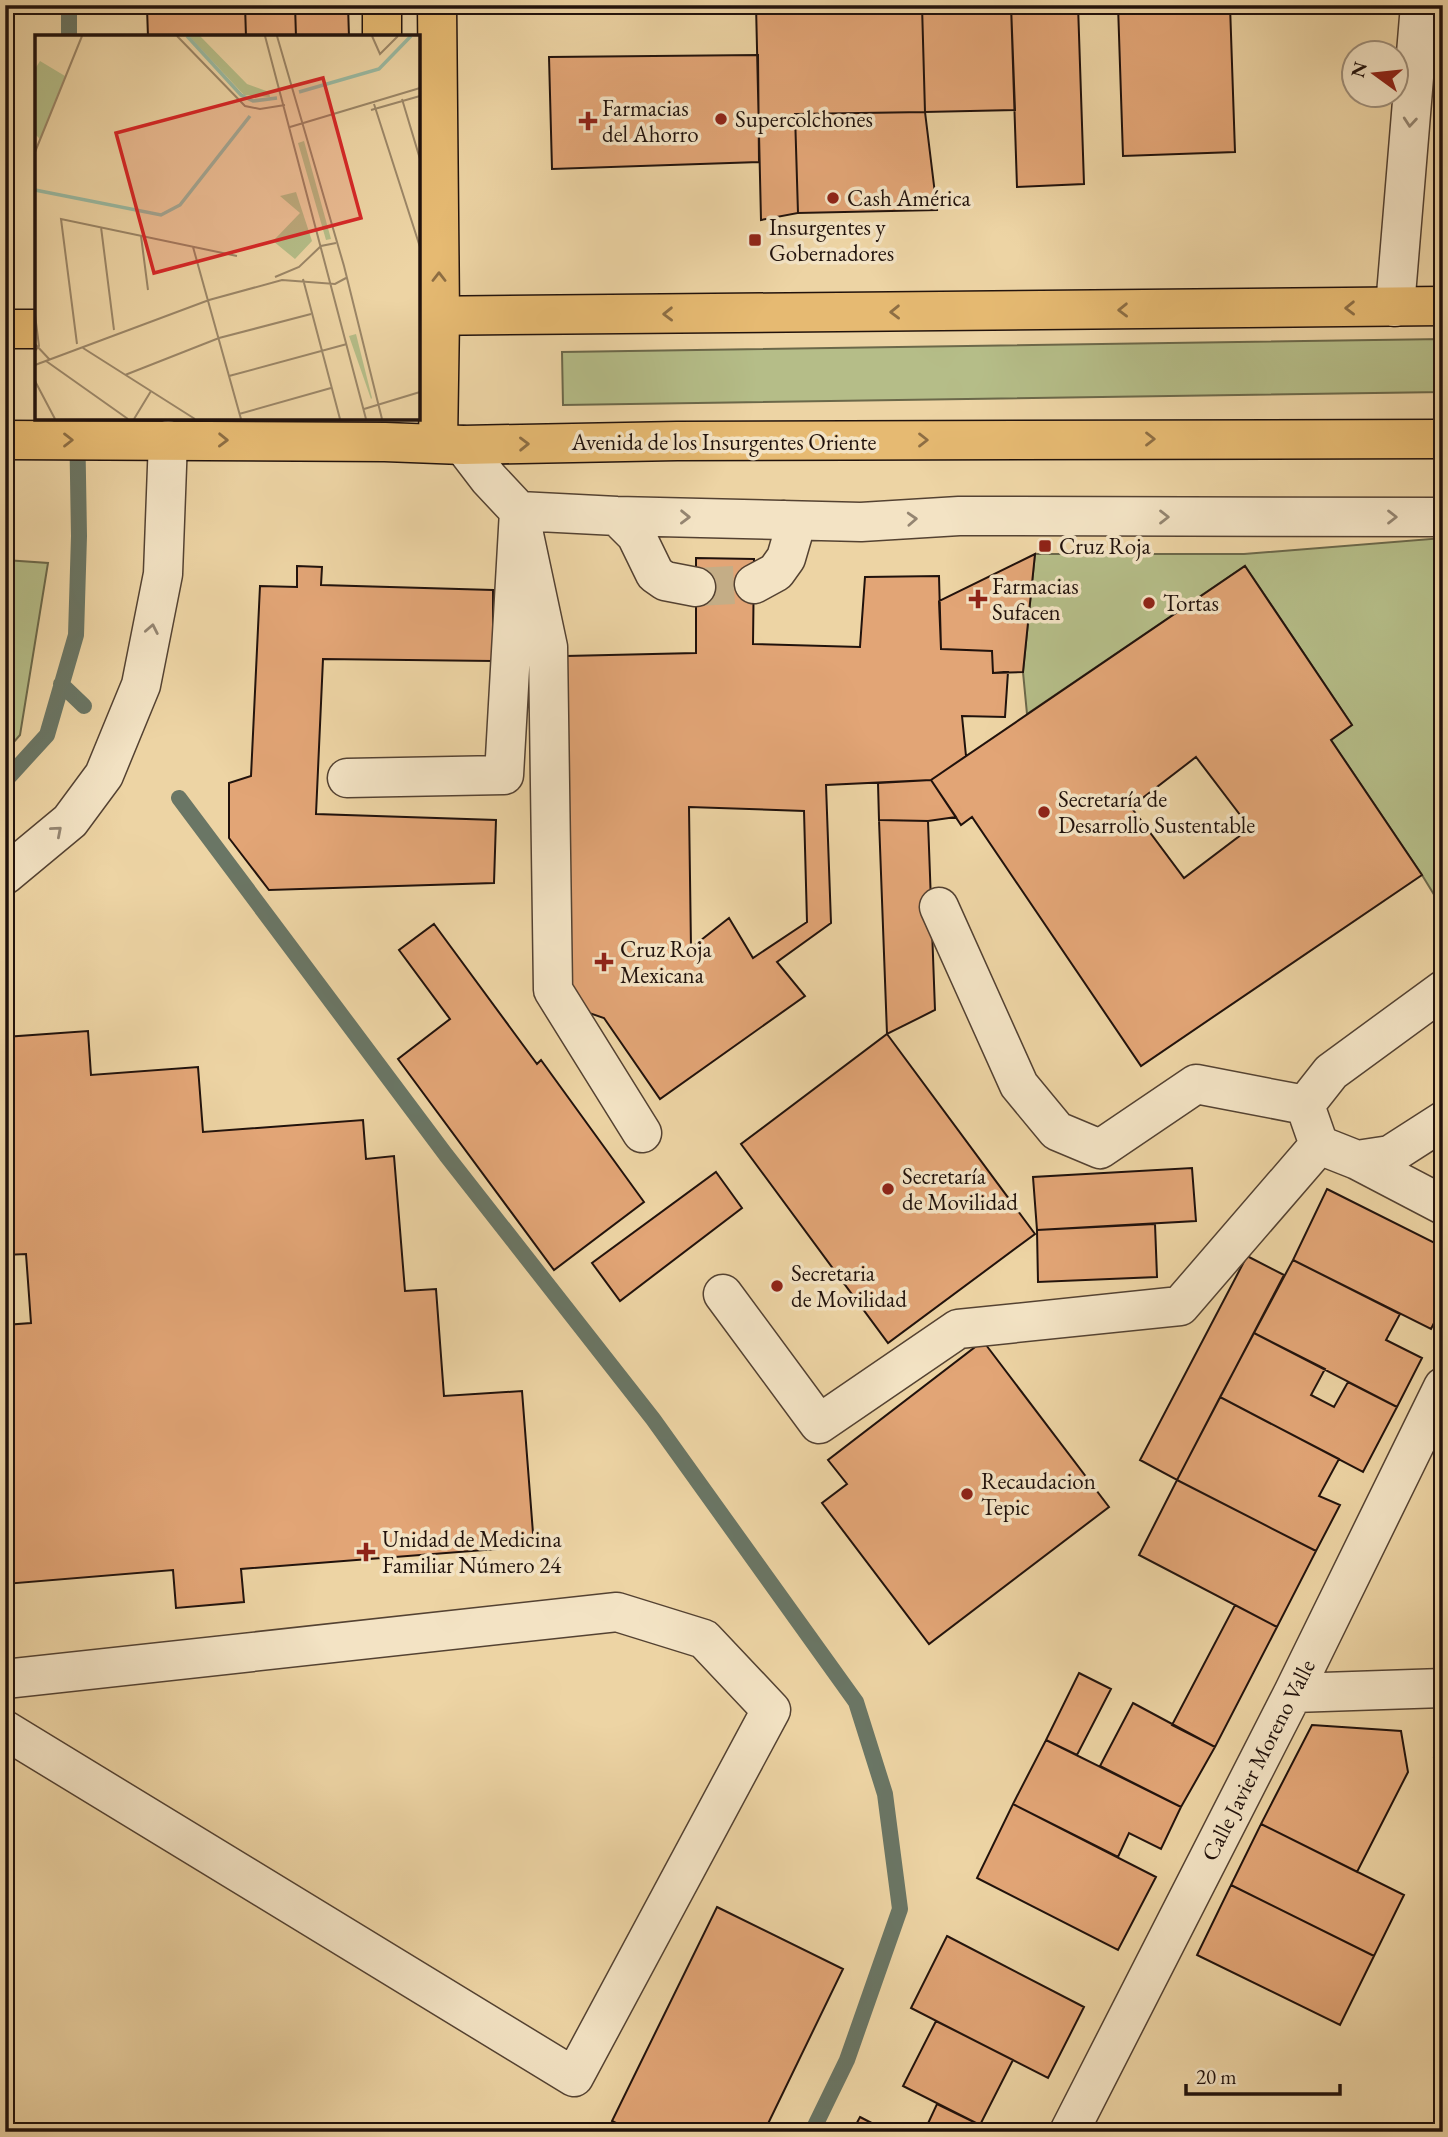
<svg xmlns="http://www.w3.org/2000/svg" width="1448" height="2137" font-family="'EB Garamond',serif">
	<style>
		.green { fill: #b5bd88; stroke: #6b684a; stroke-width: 2 }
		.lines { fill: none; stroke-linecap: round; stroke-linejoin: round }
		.stream { stroke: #6a7665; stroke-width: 16 }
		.building { fill: #e2a576; stroke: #21120c; stroke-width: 2; fill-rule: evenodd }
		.minor-tunnel { stroke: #c4ad86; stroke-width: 38; stroke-dasharray: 38 19; stroke-linecap: butt }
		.minor-casing { stroke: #544232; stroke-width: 41 }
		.major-casing { stroke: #21120c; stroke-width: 41 }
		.highway-casing { stroke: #21120c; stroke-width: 41 }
		.minor { stroke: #f3e3c4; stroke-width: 38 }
		.major { stroke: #e6ba72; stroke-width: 38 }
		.highway { stroke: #e6ba72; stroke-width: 38 }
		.oneway { stroke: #948571 }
		.oneway2 { stroke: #8d6e44 }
		.poi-dot { fill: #8f2418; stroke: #f3e3c4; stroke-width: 2.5 }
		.labels { text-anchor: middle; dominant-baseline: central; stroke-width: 7; stroke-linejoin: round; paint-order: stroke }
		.poi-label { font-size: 23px; fill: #21120c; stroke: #f3e3c4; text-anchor: start }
		.street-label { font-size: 23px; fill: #21120c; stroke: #f3e3c4 }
		.inset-river { fill: none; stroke: #9ab9a1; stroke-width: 3.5 }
		.inset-road { fill: none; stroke: #9b8667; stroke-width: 2 }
		.view { fill: #d62828; fill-opacity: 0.15; stroke: #d62828; stroke-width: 3.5 }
		.inset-edge { fill: none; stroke: #21120c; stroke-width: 3.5 }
	</style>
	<rect width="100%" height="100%" fill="#edd4a4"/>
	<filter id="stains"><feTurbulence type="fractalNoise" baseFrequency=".00286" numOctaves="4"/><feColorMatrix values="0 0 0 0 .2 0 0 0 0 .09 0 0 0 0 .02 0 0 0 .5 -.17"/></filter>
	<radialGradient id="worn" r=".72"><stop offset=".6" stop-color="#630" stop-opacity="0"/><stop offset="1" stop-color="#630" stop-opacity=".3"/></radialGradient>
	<!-- green -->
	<path class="green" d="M1443 339V392L563 405 562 352Z
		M1443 538V905L1441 906 1422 875 1331 740 1352 725 1245 566 1027 714 1023 672 1035 554H1244Z
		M5 560 48 563 20 735 5 752Z"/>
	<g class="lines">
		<!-- stream -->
		<path class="stream" d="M69 5V37
			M61 684 84 706
			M5 781 47 735 76 635 79 536 77 418
			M179 798 446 1155 653 1419 856 1702 885 1794 900 1909 847 2060 812 2132"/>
	</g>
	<!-- building -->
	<path class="building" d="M211 5H245L246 37H148L147 8Z
		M245 5H295L296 37H246Z
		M295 5H348L349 37H296Z
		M756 5H922L925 112 795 114 798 213 761 220Z
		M922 5H1011L1015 110 925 112Z
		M1011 5H1078L1084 184 1017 187Z
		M1118 5H1230L1235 152 1123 156Z
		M758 55 759 162 552 169 549 57Z
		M925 112 937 210 798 213 795 114Z
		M1035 554 1023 672 993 673 992 651 941 649 939 601Z
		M696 558 754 559 753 644 860 647 865 577 939 576 941 649 992 651 993 673 1008 672 1005 717 962 716 966 756 931 780 826 785 831 923 777 962 805 996 660 1099 604 1018 589 1013 569 984 566 656 696 653ZM689 807 804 811 807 922 753 958 729 918 691 948Z
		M297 566 322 567 321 585 493 590V661L323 659 316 814 496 820 494 883 269 890 229 838V783L251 776 260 586 297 587Z
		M1245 566 1352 725 1331 740 1422 875 1141 1066 972 817 961 825 931 780ZM1196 757 1250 828 1184 878 1131 807Z
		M931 780 956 817 928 821 879 820 878 783Z
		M879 820 928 821 935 1010 887 1034Z
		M434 924 537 1064 541 1060 644 1202 554 1270 398 1059 450 1019 399 950Z
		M88 1031 91 1075 198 1067 203 1132 363 1120 366 1159 394 1156 405 1291 436 1289 444 1396 522 1391 534 1546 241 1569 244 1602 176 1608 173 1570 5 1584V1325L31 1323 26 1254 5 1255V1037Z
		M887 1034 1035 1234 888 1343 741 1144Z
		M1192 1168 1196 1221 1037 1230 1033 1177Z
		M716 1172 742 1208 620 1301 592 1263Z
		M1327 1189 1443 1247V1305L1431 1329 1293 1260Z
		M1155 1224 1157 1277 1038 1282 1037 1230Z
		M1247 1256 1284 1275 1177 1480 1140 1460Z
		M1293 1260 1400 1314 1386 1340 1422 1358 1397 1407 1254 1333Z
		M1254 1333 1325 1369 1311 1395 1334 1407 1348 1382 1397 1407 1363 1472 1220 1397Z
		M983 1341 1109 1507 929 1644 822 1503 847 1484 828 1460Z
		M1220 1397 1339 1459 1319 1496 1340 1505 1316 1551 1177 1480Z
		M1177 1480 1316 1551 1277 1627 1139 1555Z
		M1235 1605 1277 1627 1215 1747 1172 1725Z
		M1079 1673 1111 1689 1077 1755 1046 1740Z
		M1133 1703 1215 1747 1181 1807 1100 1766Z
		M1312 1725 1401 1731 1408 1772 1357 1872 1261 1824Z
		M1046 1740 1181 1807 1161 1849 1129 1833 1118 1857 1013 1804Z
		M1443 1757V1849L1434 1758Z
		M1013 1804 1156 1877 1118 1950 977 1878Z
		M1261 1824 1404 1895 1374 1956 1231 1885Z
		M1231 1885 1374 1956 1340 2025 1197 1955Z
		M717 1907 843 1969 764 2132H634L612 2121Z
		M947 1936 1084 2007 1048 2078 911 2008Z
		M936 2021 1013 2060 980 2125 903 2086Z
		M937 2104 980 2125 994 2132H924Z
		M860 2117 889 2132H852Z"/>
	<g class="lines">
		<!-- minor-tunnel -->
		<path class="minor-tunnel" d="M696 587 754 584"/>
		<!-- minor casing -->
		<g class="minor-casing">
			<path id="minor" d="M1395 307 1420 5
				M617 516 636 535 655 574 665 581 696 587
				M754 584 776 572 786 558 793 534 784 520
				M347 778 504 775 519 511 489 479 463 445
				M5 875 70 821 104 775 141 685 163 574 168 440
				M939 907 1019 1085 1057 1131 1100 1149 1196 1084 1305 1105
				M1443 990 1331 1072 1305 1105 1319 1145 1357 1160 1390 1155 1443 1121
				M642 1133 553 990 548 647 519 511 617 516 861 522 959 516 1443 517
				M1357 1160 1443 1205
				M723 1294 819 1424 958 1329 1180 1306 1319 1145
				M5 1679 617 1612 704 1639 771 1710 574 2077 5 1730
				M1293 1693 1443 1688
				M1069 2132 1293 1693 1443 1387"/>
		</g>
		<!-- major casing -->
		<g class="major-casing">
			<path id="major" d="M382 5V37
				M437 5 440 317 438 443"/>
		</g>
		<!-- highway casing -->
		<g class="highway-casing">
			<path id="highway" d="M418 316 1443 306
				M5 329H37
				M5 440 385 442 463 445 677 441 1443 439"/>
		</g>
		<!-- minor -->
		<use href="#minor" class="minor"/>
		<!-- major -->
		<use href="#major" class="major"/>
		<!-- highway -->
		<use href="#highway" class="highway"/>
	</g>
	<!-- one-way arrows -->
	<defs><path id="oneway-chevron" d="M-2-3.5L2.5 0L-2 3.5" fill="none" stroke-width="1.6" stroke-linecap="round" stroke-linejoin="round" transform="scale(1.75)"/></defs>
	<g class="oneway">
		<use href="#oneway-chevron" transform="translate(1410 122) rotate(95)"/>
		<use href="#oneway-chevron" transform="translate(685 517) rotate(1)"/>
		<use href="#oneway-chevron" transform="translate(1164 517)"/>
		<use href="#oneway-chevron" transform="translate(1392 517)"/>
		<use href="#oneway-chevron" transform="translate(912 519) rotate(-3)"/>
		<use href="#oneway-chevron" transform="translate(152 629) rotate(-79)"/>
		<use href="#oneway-chevron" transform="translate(57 831) rotate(-41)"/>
	</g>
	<g class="oneway2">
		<use href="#oneway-chevron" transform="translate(439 277) rotate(-90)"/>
		<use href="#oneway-chevron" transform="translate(1350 308) rotate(179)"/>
		<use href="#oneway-chevron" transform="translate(1123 310) rotate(179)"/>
		<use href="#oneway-chevron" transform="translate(895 312) rotate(179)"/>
		<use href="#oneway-chevron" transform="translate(668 314) rotate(179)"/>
		<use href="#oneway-chevron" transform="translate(1150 439)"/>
		<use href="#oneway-chevron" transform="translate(68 440)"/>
		<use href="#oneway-chevron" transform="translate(223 440) rotate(1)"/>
		<use href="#oneway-chevron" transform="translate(923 440)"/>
		<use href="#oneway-chevron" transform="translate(524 444) rotate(-1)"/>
	</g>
	<!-- markers -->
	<g class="poi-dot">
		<circle cx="721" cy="119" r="7"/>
		<path d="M584.5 110.5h7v7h7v7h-7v7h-7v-7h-7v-7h7z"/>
		<circle cx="833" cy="198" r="7"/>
		<rect x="748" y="233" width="14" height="14" rx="3.5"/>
		<rect x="1038" y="539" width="14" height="14" rx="3.5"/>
		<path d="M974.5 588.5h7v7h7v7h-7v7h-7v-7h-7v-7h7z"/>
		<circle cx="1149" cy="603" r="7"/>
		<circle cx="1044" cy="812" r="7"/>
		<path d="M600.5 951.5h7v7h7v7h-7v7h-7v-7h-7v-7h7z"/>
		<circle cx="888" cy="1189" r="7"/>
		<circle cx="777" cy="1286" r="7"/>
		<circle cx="967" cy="1494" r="7"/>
		<path d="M362.5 1541.5h7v7h7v7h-7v7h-7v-7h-7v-7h7z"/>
	</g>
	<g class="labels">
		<!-- poi labels -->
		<g class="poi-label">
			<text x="602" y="108">Farmacias<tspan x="602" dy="26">del Ahorro</tspan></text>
			<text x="735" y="119">Supercolchones</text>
			<text x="847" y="198">Cash América</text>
			<text x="769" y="227">Insurgentes y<tspan x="769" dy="26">Gobernadores</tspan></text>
			<text x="1059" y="546">Cruz Roja</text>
			<text x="992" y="586">Farmacias<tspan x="992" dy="26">Sufacen</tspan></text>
			<text x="1163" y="603">Tortas</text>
			<text x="1058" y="799">Secretaría de<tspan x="1058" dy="26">Desarrollo Sustentable</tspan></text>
			<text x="620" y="949">Cruz Roja<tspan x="620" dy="26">Mexicana</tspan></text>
			<text x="902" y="1176">Secretaría<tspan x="902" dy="26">de Movilidad</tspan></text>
			<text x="791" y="1273">Secretaria<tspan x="791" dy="26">de Movilidad</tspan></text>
			<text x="981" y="1481">Recaudacion<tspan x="981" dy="26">Tepic</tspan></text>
			<text x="382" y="1539">Unidad de Medicina<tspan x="382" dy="26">Familiar Número 24</tspan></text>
		</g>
		<!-- street labels -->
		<g class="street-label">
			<text x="724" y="442">Avenida de los Insurgentes Oriente</text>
			<text transform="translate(1258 1760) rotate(-63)">Calle Javier Moreno Valle</text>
		</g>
	</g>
	<!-- overview -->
	<g transform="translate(35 35)">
		<rect width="385" height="385" fill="#edd4a4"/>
		<path d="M154 1H165L212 49 234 57 235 62 209 60ZM5 26 30 41 5 104 0 99V34ZM269 106 296 204 291 205 263 108ZM261 157 277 206 260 224 238 206 265 178 245 161ZM321 299 337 363 336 364 314 301Z" fill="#b5bd88"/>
		<path class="inset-river" d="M152 1 206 60 218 66 242 63M264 57 344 34 376 1M0 155 126 180 145 170 215 81"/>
		<path class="inset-road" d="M142 1 210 71 225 74 250 70M230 1 331 384M242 1 309 231 347 384M337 1 345 19 363 1M367 64 385 124M339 69 385 212M336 75 385 61M255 92 385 53M0 117 47 1M66 192 79 295M106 201 113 255M158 212 206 384M240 242 264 232 286 211 301 208M268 244 305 384M0 280 4 311 0 316M0 309 15 325M42 309 26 184 202 221M48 313 160 384M11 326 93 384M0 330 174 265 247 245 300 249 311 243M90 340 184 303 276 279M194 341 312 309M0 346 20 384M329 374 385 357M204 379 296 353M99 384 116 356"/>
		<path class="view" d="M288 43 326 183 119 238 81 98Z"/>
		<rect width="385" height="385" class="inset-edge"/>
	</g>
	<!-- margin -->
	<rect width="1448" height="2137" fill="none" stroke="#edd4a4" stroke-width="28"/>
	<rect x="7" y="7" width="1434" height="2123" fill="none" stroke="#21120c" stroke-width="3.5"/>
	<rect x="14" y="14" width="1420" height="2109" fill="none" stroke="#21120c" stroke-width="2"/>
	<!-- north arrow -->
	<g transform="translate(1375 74) rotate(285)"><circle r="33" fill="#f3e3c4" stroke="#9f8f7a" stroke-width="2"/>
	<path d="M0-5L12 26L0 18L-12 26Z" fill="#8f2418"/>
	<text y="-10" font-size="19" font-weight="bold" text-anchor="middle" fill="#21120c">N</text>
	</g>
	<!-- scale -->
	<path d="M1186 2084v10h154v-10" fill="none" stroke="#21120c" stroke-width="3.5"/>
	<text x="1196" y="2084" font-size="21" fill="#21120c" stroke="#f3e3c4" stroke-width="5" paint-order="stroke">20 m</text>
	<rect width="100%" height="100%" filter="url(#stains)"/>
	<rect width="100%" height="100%" fill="url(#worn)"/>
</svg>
